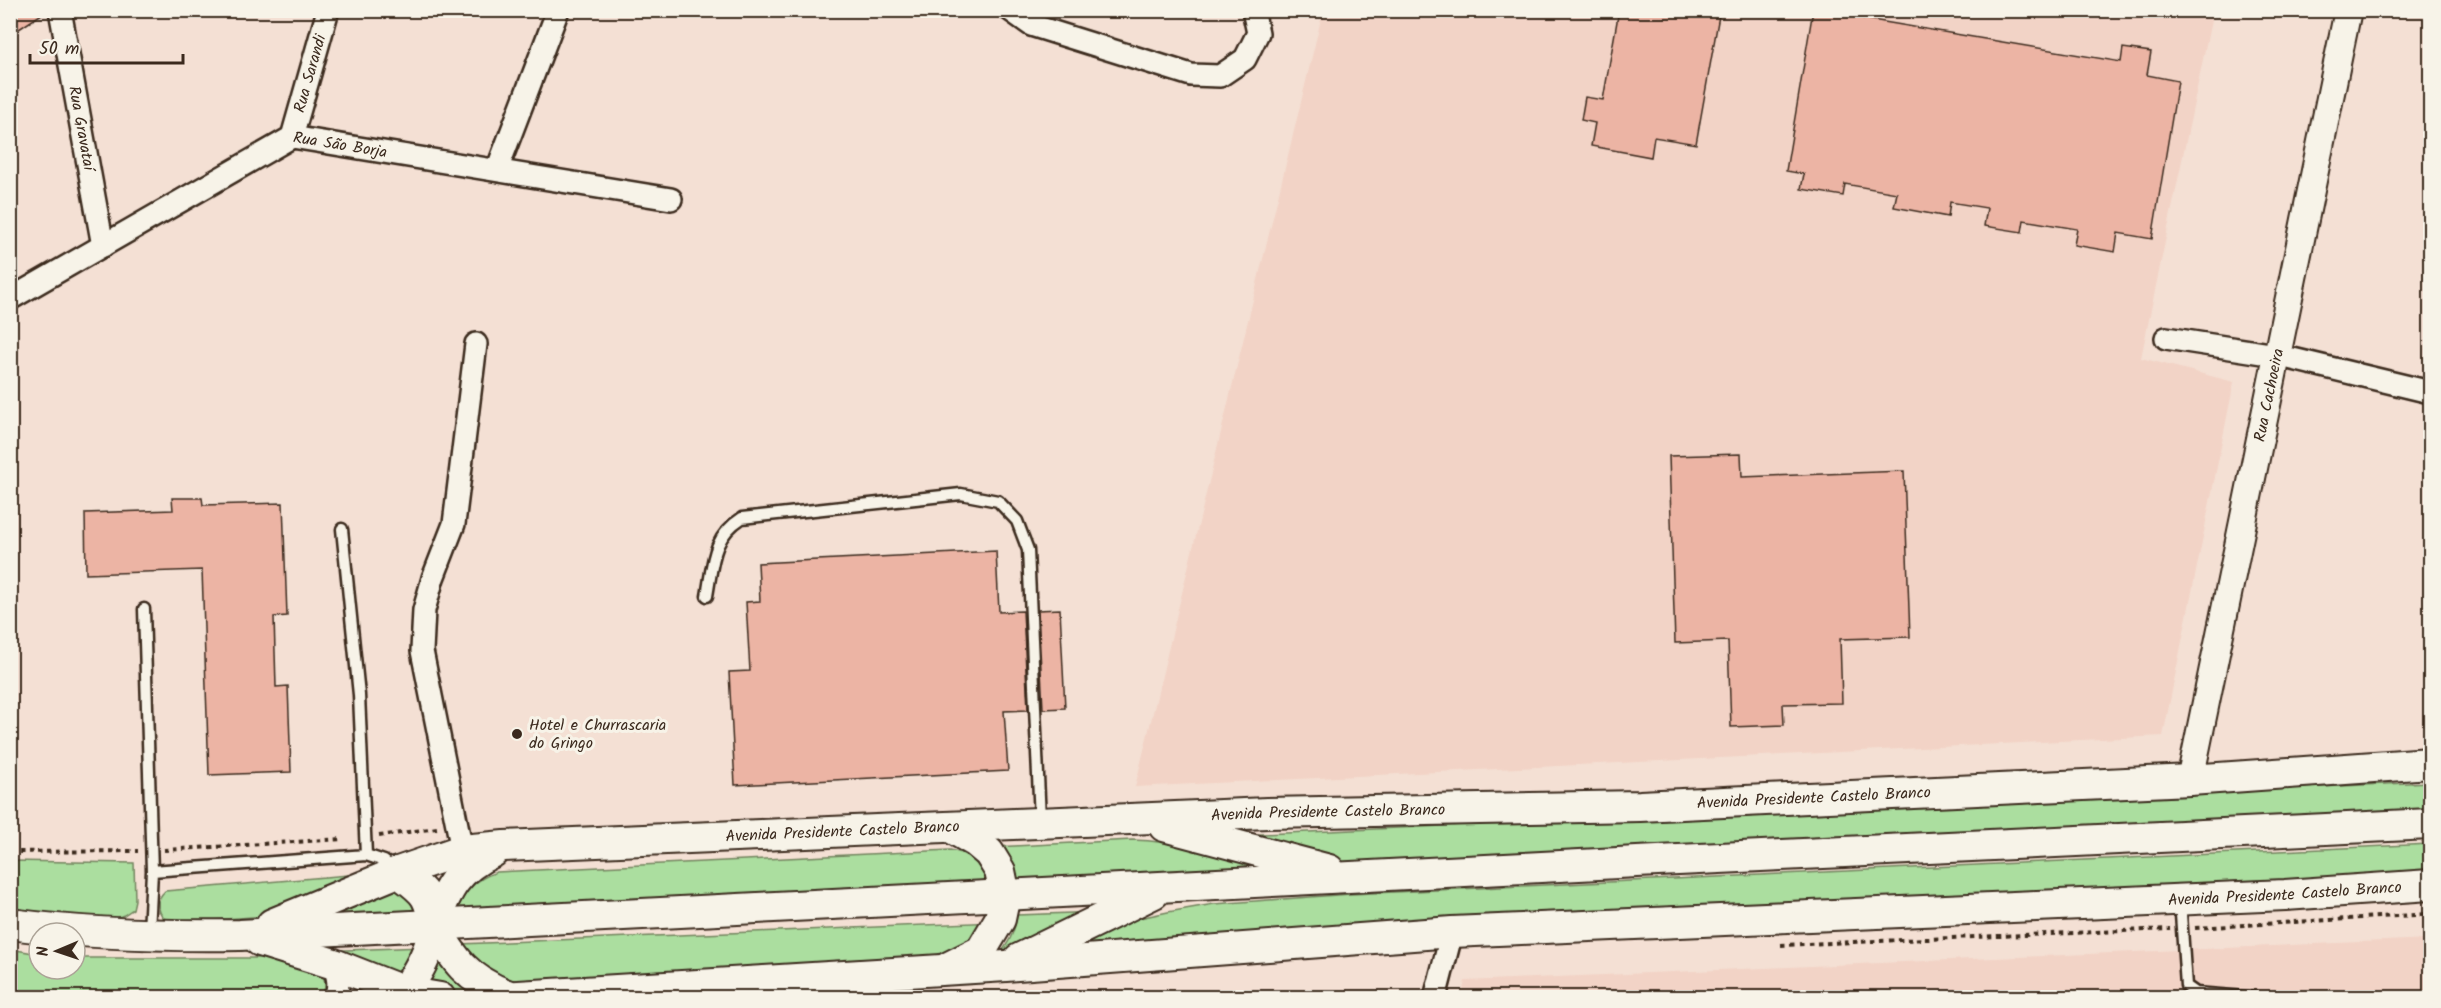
<svg xmlns="http://www.w3.org/2000/svg" width="2441" height="1008" font-family="Kalam,sans-serif">
	<style>
		.built { fill: #f2d3c6 }
		.green { fill: #abde9f; stroke: #73845e; stroke-width: 1.5 }
		.building { fill: #ecb4a4; stroke: #3b2a1e; stroke-width: 1.5 }
		.lines { fill: none; stroke-linecap: round; stroke-linejoin: round }
		.service-casing { stroke: #3b2a1e; stroke-width: 15 }
		.minor-casing { stroke: #3b2a1e; stroke-width: 26 }
		.tertiary-casing { stroke: #3b2a1e; stroke-width: 30 }
		.secondary-casing { stroke: #3b2a1e; stroke-width: 34 }
		.path { stroke: #3b2a1e; stroke-width: 4; stroke-dasharray: 4.5 4.5; stroke-linecap: butt }
		.service { stroke: #f7f3e8; stroke-width: 10 }
		.minor { stroke: #f7f3e8; stroke-width: 21 }
		.tertiary { stroke: #f7f3e8; stroke-width: 26 }
		.secondary { stroke: #f7f3e8; stroke-width: 30 }
		.poi-dot { fill: #3b2a1e; stroke: #f7f3e8; stroke-width: 2 }
		.labels { text-anchor: middle; dominant-baseline: central; stroke-width: 6; stroke-linejoin: round; paint-order: stroke }
		.street-label { font-size: 16px; fill: #3b2a1e; stroke: #f7f3e8 }
		.poi-label { font-size: 16px; fill: #3b2a1e; stroke: #f7f3e8; text-anchor: start }
	</style>
	<rect width="100%" height="100%" fill="#f4e0d4"/>
	<filter id="ink" filterUnits="userSpaceOnUse"><feTurbulence type="fractalNoise" baseFrequency=".0167" numOctaves="2"/><feDisplacementMap in="SourceGraphic" scale="12" xChannelSelector="R" yChannelSelector="G"/><feConvolveMatrix kernelMatrix="1 2 1 2 8 2 1 2 1" color-interpolation-filters="sRGB"/></filter>
	<g filter="url(#ink)">
		<!-- built -->
		<path class="built" d="M1323 11H2213L2141 358 2234 382 2163 736 1135 787Z
			M2430 939V991L2428 997 1461 998 1465 981Z
			M1390 991 1389 997H1276Z"/>
		<!-- green -->
		<path class="green" d="M2430 782V811L1327 863 1220 836Z
			M1132 840C1178 841 1223 855 1266 870L1017 883 993 847Z
			M2430 844V878L1053 954 1116 923 1168 912 1214 904 1351 894Z
			M950 850C974 854 978 866 991 884L456 911C465 891 475 879 497 872Z
			M10 861 134 863 135 900 133 909 124 915 111 920 11 910Z
			M372 873 268 916 169 923C158 915 154 901 165 891Z
			M397 881 420 913 313 918Z
			M1100 912 997 958C1008 944 1015 933 1017 915Z
			M996 922 962 955 502 981 492 978 460 944Z
			M423 947 404 980 319 951Z
			M10 949 39 954V969H75V958H269L323 974 326 988 314 998 11 997Z
			M442 957 480 993H453L420 990Z"/>
		<!-- building -->
		<path class="building" d="M10 10H48L10 35Z
			M1619 10H1720L1696 144 1654 137 1651 157 1591 146 1595 123 1581 120 1585 97 1603 100Z
			M1813 10 2121 62 2123 48 2151 52 2147 75 2178 81 2152 239 2118 233 2115 252 2074 245 2077 229 2024 220 2022 232 1984 226 1987 208 1950 202 1948 217 1894 207 1897 193 1845 184 1843 196 1801 189 1804 174 1786 171Z
			M1741 454 1742 477 1904 471 1910 637 1840 639 1842 703 1783 704 1784 725 1731 727 1728 641 1675 643 1669 456Z
			M172 498H202L203 505 283 503 287 616 274 617 276 687 288 686 291 772 209 775 202 570 86 574 85 513 173 510Z
			M996 551 999 612 1023 611 1028 710 1004 711 1008 771 735 785 729 672 750 671 746 602 760 601 758 563Z
			M1060 609 1065 708 1043 709 1038 610Z"/>
		<g class="lines">
			<!-- service casing -->
			<g class="service-casing">
				<path id="service" d="M342 529 359 695 366 855
					M707 596C713 563 712 537 742 518L961 494 998 501 1017 521 1028 550 1040 820
					M144 609 152 871 149 932
					M152 871 366 855 384 861 396 870
					M2180 900 2186 986 2196 993 2257 998"/>
			</g>
			<!-- minor casing -->
			<g class="minor-casing">
				<g id="minor">
					<path id="s1" d="M60 10 103 246"/>
					<path d="M1010 10 1031 25 1191 75 1220 76 1245 59 1258 33 1253 10"/>
					<path id="s2" d="M292 137 328 10"/>
					<path d="M497 170 558 10"/>
					<path id="s3" d="M10 299 292 137 671 199"/>
					<path d="M2166 338 2276 355 2430 392"/>
					<path d="M462 850 422 651 424 610 433 578 454 524 476 344"/>
					<path d="M334 998C341 987 337 976 334 964"/>
					<path d="M1435 998 1452 932"/>
				</g>
			</g>
			<!-- tertiary casing -->
			<g class="tertiary-casing">
				<g id="tertiary">
					<path id="s4" d="M2190 780 2348 10"/>
				</g>
			</g>
			<!-- secondary casing -->
			<g class="secondary-casing">
				<g id="secondary">
					<path d="M1164 826 1329 870"/>
					<path d="M493 852C457 869 448 888 433 924 454 960 467 979 507 995"/>
					<path d="M398 872C407 879 420 887 426 897 444 932 423 963 405 992"/>
					<path d="M10 924C87 934 163 936 240 935L1637 862 2430 824"/>
					<path id="s5" d="M272 924 398 872 462 850 504 846 1267 813 1640 806 2190 780 2430 763"/>
					<path d="M260 941 334 964 405 992 440 998"/>
					<path d="M1019 959 1154 893"/>
					<path d="M949 967 981 951 1000 919 1005 895 1000 871 989 853 976 842 952 828"/>
					<path id="s6" d="M486 998 1006 966 1452 932 2285 895 2430 885"/>
				</g>
			</g>
			<!-- path -->
			<path class="path" d="M379 836 437 828
				M164 850 342 839
				M10 852 138 851
				M2195 928 2430 914
				M1781 945 2170 929"/>
			<!-- service -->
			<use href="#service" class="service"/>
			<!-- minor -->
			<use href="#minor" class="minor"/>
			<!-- tertiary -->
			<use href="#tertiary" class="tertiary"/>
			<!-- secondary -->
			<use href="#secondary" class="secondary"/>
		</g>
	</g>
	<!-- markers -->
	<circle class="poi-dot" cx="517" cy="734" r="6"/>
	<g class="labels">
		<!-- street labels -->
		<g class="street-label">
			<text stroke="none"><textPath href="#s2" startOffset="66">Rua Sarandi</textPath></text>
			<text stroke="none"><textPath href="#s1" startOffset="120">Rua Gravataí</textPath></text>
			<text stroke="none"><textPath href="#s3" startOffset="374">Rua São Borja</textPath></text>
			<text stroke="none"><textPath href="#s4" startOffset="393">Rua Cachoeira</textPath></text>
			<text stroke="none"><textPath href="#s5" startOffset="1557">Avenida Presidente Castelo Branco</textPath></text>
			<text stroke="none"><textPath href="#s5" startOffset="1071">Avenida Presidente Castelo Branco</textPath></text>
			<text stroke="none"><textPath href="#s5" startOffset="585">Avenida Presidente Castelo Branco</textPath></text>
			<text stroke="none"><textPath href="#s6" startOffset="1802">Avenida Presidente Castelo Branco</textPath></text>
		</g>
		<!-- poi labels -->
		<g class="poi-label">
			<text x="529" y="725">Hotel e Churrascaria<tspan x="529" dy="18">do Gringo</tspan></text>
		</g>
	</g>
	<!-- margin -->
	<rect width="2441" height="1008" fill="none" stroke="#f7f3e8" stroke-width="36"/>
	<rect x="18" y="18" width="2405" height="972" fill="none" stroke="#3b2a1e" stroke-width="2" filter="url(#ink)"/>
	<!-- north arrow -->
	<g transform="translate(57 951) rotate(268)"><circle r="28" fill="#f7f3e8" stroke="#aca397" stroke-width="1.5"/>
	<path d="M0-4.5L10 22L0 15L-10 22Z" fill="#3b2a1e"/>
	<text y="-9" font-size="16" font-weight="bold" text-anchor="middle" fill="#3b2a1e">N</text>
	</g>
	<!-- scale -->
	<path d="M30 54v9h153v-9" fill="none" stroke="#3b2a1e" stroke-width="3"/>
	<text x="39" y="54" font-size="18" fill="#3b2a1e" stroke="#f7f3e8" stroke-width="4.5" paint-order="stroke">50 m</text>
</svg>
